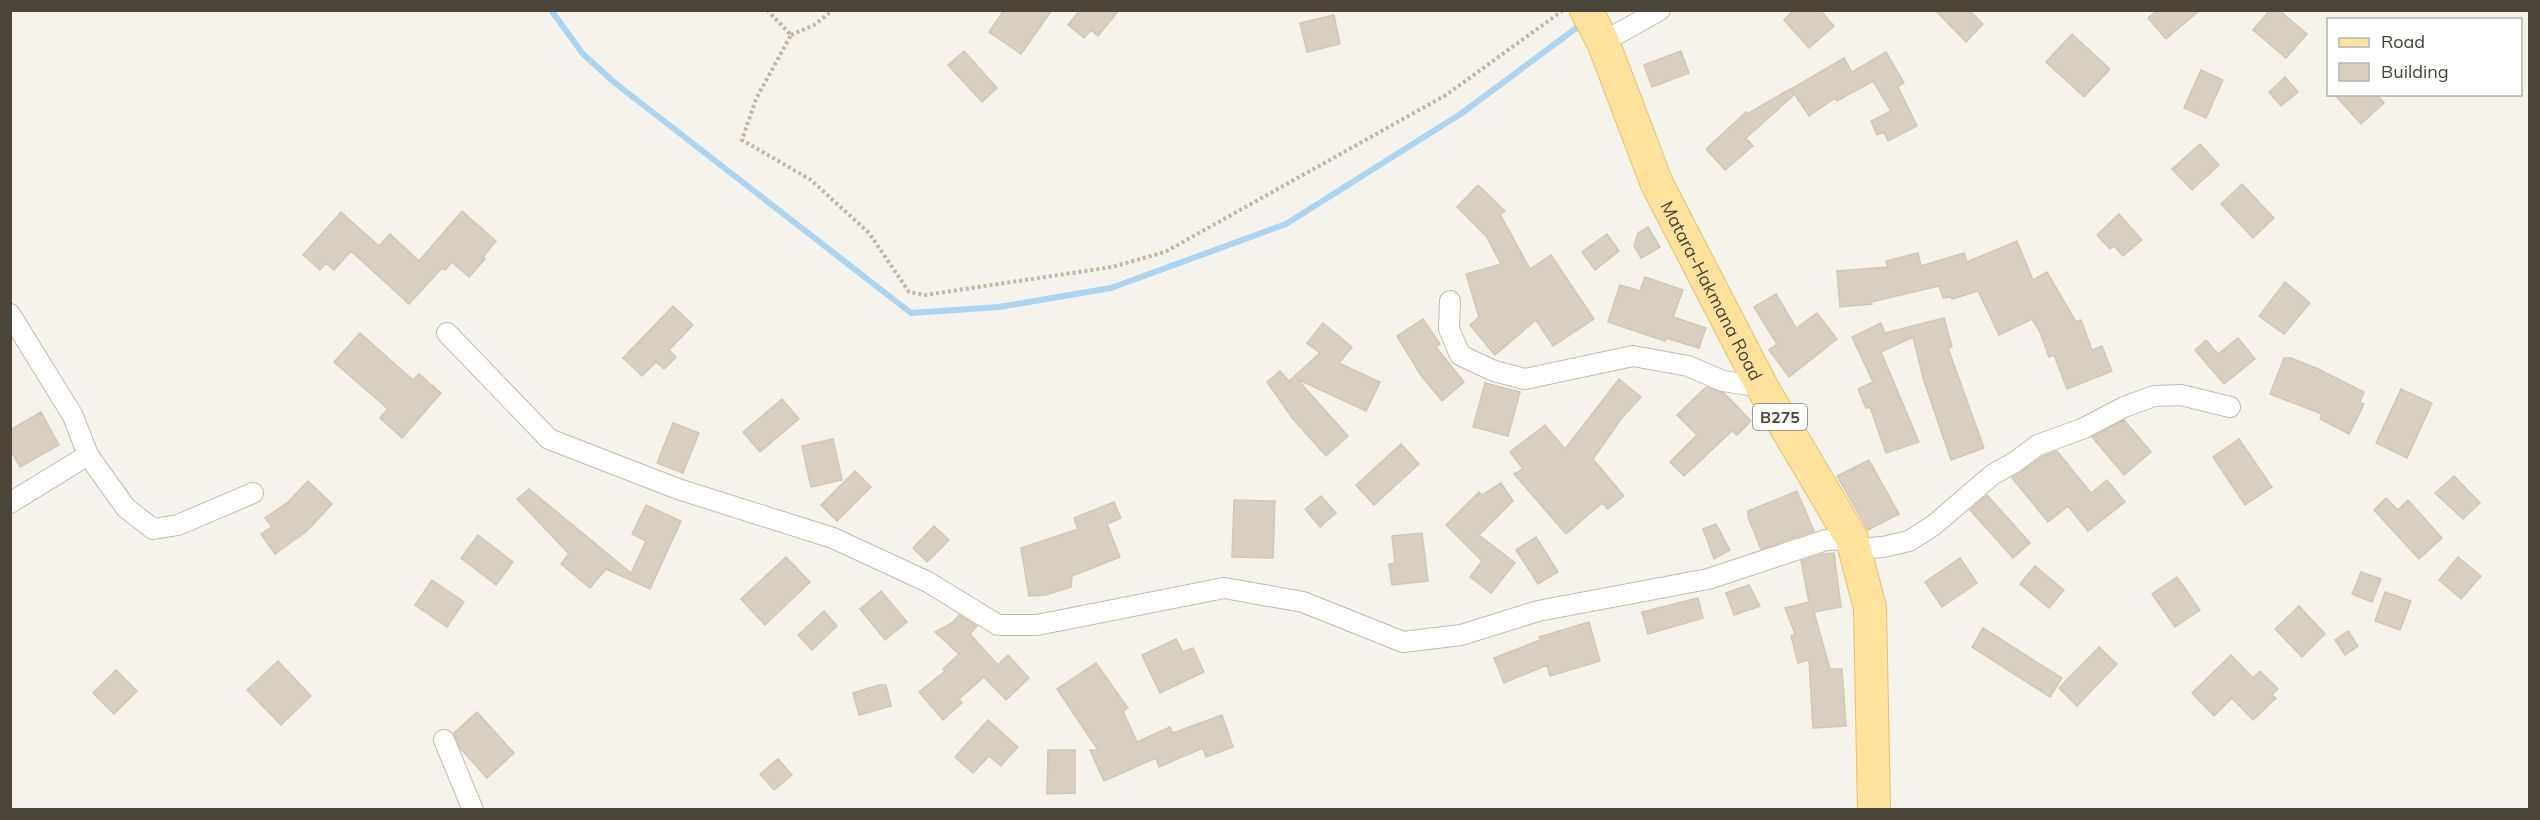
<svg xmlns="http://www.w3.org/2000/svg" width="2540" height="820" font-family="Mulish,sans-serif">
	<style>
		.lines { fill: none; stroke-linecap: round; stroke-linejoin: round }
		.stream { stroke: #a9d4f2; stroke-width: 6 }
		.building { fill: #d8cfc1; stroke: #d3c7b4; stroke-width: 1.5 }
		.minor-casing { stroke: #c2bbae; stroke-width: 22 }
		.primary-casing { stroke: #e6c16a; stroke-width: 34 }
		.path { stroke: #c4b79f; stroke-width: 4; stroke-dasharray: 3 3; stroke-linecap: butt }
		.minor { stroke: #fff; stroke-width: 20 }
		.primary { stroke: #ffe39c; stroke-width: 32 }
		.labels { text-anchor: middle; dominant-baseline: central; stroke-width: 5; stroke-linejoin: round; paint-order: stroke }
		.shield { fill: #fff; stroke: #817c74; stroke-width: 1.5 }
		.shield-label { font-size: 16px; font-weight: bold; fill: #4b4439 }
		.street-label { font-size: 18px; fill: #4b4439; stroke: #fff }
	</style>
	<rect width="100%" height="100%" fill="#f6f3ec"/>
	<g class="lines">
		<!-- stream -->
		<path class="stream" d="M551 10 583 54 615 83 911 313 999 307 1111 288 1286 224 1462 113 1583 23"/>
	</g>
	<!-- building -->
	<path class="building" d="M1004 10H1052L1021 54 989 32Z
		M1080 10H1119L1098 36 1091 30 1084 38 1068 25Z
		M1794 10H1820L1834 26 1809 48 1784 20Z
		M1935 10H1969L1983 24 1966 42Z
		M2158 10H2200L2166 39 2148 18Z
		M2270 10H2279L2307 34 2286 58 2253 30Z
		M1334 15 1340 44 1307 52 1300 23Z
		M2072 34 2110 69 2084 97 2046 62Z
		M964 51 997 88 982 102 948 65Z
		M1681 51 1689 73 1652 87 1644 65Z
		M1886 52 1904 83 1898 87 1917 126 1888 141 1884 132 1877 135 1871 121 1891 111 1873 81 1837 101 1835 98 1809 116 1791 89 1844 58 1852 72Z
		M2201 70 2223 80 2206 118 2184 108Z
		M2285 77 2298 92 2281 106 2269 92Z
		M1790 89 1794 95 1746 138 1753 146 1725 170 1706 149 1746 112 1747 114Z
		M2334 94H2376L2384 103 2361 124Z
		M2200 144 2219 165 2192 190 2172 169Z
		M2242 184 2274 218 2253 238 2221 204Z
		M1478 185 1505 211 1500 214 1530 269 1551 255 1594 319 1553 346 1536 320 1495 355 1470 325 1479 317 1466 274 1501 264 1486 236 1457 207Z
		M462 211 496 241 483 257 485 259 469 277 452 262 445 270 442 268 409 304 351 251 334 270 326 263 320 270 303 255 341 212 379 246 390 234 419 261Z
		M2119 214 2142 240 2123 256 2114 246 2110 249 2097 235Z
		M1648 227 1660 247 1641 258 1634 246 1638 233Z
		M1607 234 1619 251 1595 270 1582 252Z
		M2017 241 2033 280 2047 272 2076 322 2081 320 2092 350 2102 346 2112 371 2067 389 2054 355 2049 357 2040 332 2032 319 1999 335 1978 291 1952 299 1951 297 1943 298 1939 286 1871 302 1872 304 1840 307 1837 271 1888 267 1886 261 1918 253 1921 266 1964 253 1967 262Z
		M1645 277 1683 290 1673 317 1706 328 1699 348 1666 338 1665 341 1608 322 1620 285 1640 291Z
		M2285 282 2310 303 2284 334 2259 316Z
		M1776 294 1796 328 1817 313 1837 339 1789 377 1769 350 1777 344 1754 307Z
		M673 306 693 325 669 350 676 357 664 369 656 362 642 376 623 358Z
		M1944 318 1952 347 1948 348 1984 448 1951 460 1923 378 1913 337 1881 352 1919 442 1886 453 1870 407 1866 408 1858 389 1873 382 1852 337 1881 323 1885 333Z
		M1423 319 1440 344 1436 347 1464 382 1442 401 1420 374 1397 336Z
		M1323 323 1352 347 1339 363 1380 382 1366 411 1297 379 1348 436 1326 456 1293 419 1267 382 1280 371 1289 381 1320 353 1307 343Z
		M360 333 413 380 419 374 441 393 402 438 380 418 388 409 334 362Z
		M2238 338 2255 359 2224 384 2195 350 2206 340 2218 354Z
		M2284 358H2291L2316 368 2364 392 2360 402 2364 404 2349 434 2320 419 2322 414 2270 394Z
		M1619 379 1641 397 1621 419 1593 459 1624 496 1608 509 1602 503 1566 534 1514 474 1523 469 1510 452 1545 425 1565 449Z
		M1485 383 1520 392 1508 436 1473 427Z
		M1706 387 1724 393 1751 421 1737 435 1732 431 1684 476 1670 462 1697 435 1677 415Z
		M2401 389 2432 403 2407 458 2376 443Z
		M782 399 799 419 760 452 743 432Z
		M41 412 59 445 20 467 10 449V430Z
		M2124 420 2151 452 2124 475 2092 437Z
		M673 423 699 433 683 473 657 463Z
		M833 439 842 480 811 487 802 446Z
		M2239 439 2272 487 2245 505 2213 457Z
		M1401 444 1419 464 1374 505 1356 485Z
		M2057 451 2091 493 2107 480 2125 502 2088 531 2068 506 2048 522 2012 478 2044 456Z
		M1869 460 1899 514 1868 530 1837 476Z
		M855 471 871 487 837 521 821 505Z
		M2454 476 2480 503 2463 519 2435 493Z
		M308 481 332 504 307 531 275 554 261 534 272 527 265 518 288 502Z
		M1501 483 1513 501 1479 535 1515 563 1491 593 1470 577 1482 561 1446 525 1479 492 1482 495Z
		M529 489 631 573 646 541 632 534 646 505 681 521 650 589 606 569 590 588 561 564 569 554 517 499Z
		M1797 491 1814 531 1761 549 1748 517V511Z
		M1987 495 2030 543 2013 558 1970 510Z
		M1321 496 1336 513 1320 527 1305 509Z
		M2386 498 2398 510 2408 500 2442 538 2419 559 2374 510Z
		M1234 500 1275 501 1273 558 1232 557Z
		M1114 502 1121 518 1107 524 1120 557 1072 576 1071 587 1046 595 1029 596 1021 548 1078 529 1074 518Z
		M1716 524 1730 550 1714 559 1703 529Z
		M934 526 949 540 927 562 913 548Z
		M1422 533 1428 581 1392 585 1389 564 1395 563 1392 536Z
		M478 535 513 562 496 585 461 558Z
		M1536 537 1558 572 1538 584 1516 550Z
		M1834 553 1841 607 1814 612 1830 669H1842L1846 726 1813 728 1809 660 1798 663 1791 636 1795 634 1785 608 1809 602 1801 561 1823 554Z
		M786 557 810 582 765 625 741 599Z
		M2458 557 2481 576 2461 599 2439 580Z
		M1960 558 1977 583 1942 607 1925 582Z
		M2035 566 2064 590 2049 608 2020 584Z
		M2361 572 2381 579 2372 602 2352 594Z
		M2177 577 2200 610 2175 627 2152 594Z
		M432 580 464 602 447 627 415 605Z
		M1749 585 1760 606 1734 615 1726 593Z
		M881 591 907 622 885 640 860 609Z
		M2385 592 2411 601 2400 630 2375 621Z
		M1698 598 1703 618 1648 634 1642 612Z
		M2299 606 2325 634 2302 657 2275 629Z
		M824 611 837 626 812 650 798 635Z
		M959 615 977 626 970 634 998 665 1008 655 1029 678 1006 700 984 677 959 699 962 703 943 720 919 692 945 671 943 669 959 654 935 632 952 623Z
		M1589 622 1600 661 1550 676 1547 665 1504 683 1494 658 1540 640 1539 637Z
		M1983 628 2062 678 2050 697 1972 647Z
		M2348 631 2358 646 2345 655 2335 640Z
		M1176 639 1183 652 1193 648 1204 672 1160 693 1142 655Z
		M2099 647 2117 664 2077 706 2059 688Z
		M2231 655 2253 678 2260 671 2278 689 2272 695 2276 698 2253 720 2232 698 2214 716 2192 693Z
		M278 661 311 696 281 725 247 690Z
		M1096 663 1128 708 1123 711 1137 742 1170 727 1173 733 1222 715 1233 747 1206 757 1203 748 1159 767 1156 758 1104 781 1090 750H1098L1057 689Z
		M116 670 137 691 114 714 93 693Z
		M879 685H886L891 706 859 715 853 693Z
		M477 712 514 753 487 778 460 748 454 733Z
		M988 720 1018 747 1001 766 989 756 973 773 955 757Z
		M1048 750H1075V793L1047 794Z
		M778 759 792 775 774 790 760 774Z"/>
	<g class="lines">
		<!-- minor casing -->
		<g class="minor-casing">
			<path id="minor" d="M1603 42 1660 10
				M1450 301 1449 329 1460 355 1494 371 1525 379 1633 356 1688 366 1723 381 1762 387
				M10 314 73 416 88 455 126 508 153 529 178 525 253 493
				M447 333 549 439 678 489 833 538 928 582 998 625H1037L1224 588 1303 602 1403 642 1461 635 1538 611 1708 579 1826 540 1852 539
				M10 503 88 455
				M1855 549 1883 547 1909 541 1934 525 1992 475 2015 462 2038 445 2084 428 2124 407 2154 396 2181 395 2230 407
				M444 740 473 810"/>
		</g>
		<!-- primary casing -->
		<g class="primary-casing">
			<g id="primary">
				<path id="s1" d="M1586 10 1603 42 1657 184 1762 387 1852 539 1870 608 1874 810"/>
			</g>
		</g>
		<!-- path -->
		<path class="path" d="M767 10 791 35 756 99 742 140 811 180 869 233 909 292 925 295 1112 267 1165 252 1446 95 1562 11
			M1327 10H1341
			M791 35 814 25 833 10"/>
		<!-- minor -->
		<use href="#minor" class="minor"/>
		<!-- primary -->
		<use href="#primary" class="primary"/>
	</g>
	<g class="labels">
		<!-- shield labels -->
		<rect class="shield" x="1753" y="404" width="54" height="26" rx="4.5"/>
		<g class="shield-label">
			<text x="1780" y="417">B275</text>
		</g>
		<!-- street labels -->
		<g class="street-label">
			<text stroke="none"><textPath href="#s1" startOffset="308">Matara-Hakmana Road</textPath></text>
		</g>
	</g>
	<!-- border -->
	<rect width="2540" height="820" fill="none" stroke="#4b4439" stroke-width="24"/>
	<!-- legend -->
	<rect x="2327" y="18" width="195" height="78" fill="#ffffff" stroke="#b7b4b0" stroke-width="1.5"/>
	<rect x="2339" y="38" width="30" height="9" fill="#ffe39c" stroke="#b7b4b0" stroke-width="1.5"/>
	<text x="2381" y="48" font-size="18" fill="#4b4439">Road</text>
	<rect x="2339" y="63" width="30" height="18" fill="#d8cfc1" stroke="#b7b4b0" stroke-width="1.5"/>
	<text x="2381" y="78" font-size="18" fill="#4b4439">Building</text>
</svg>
